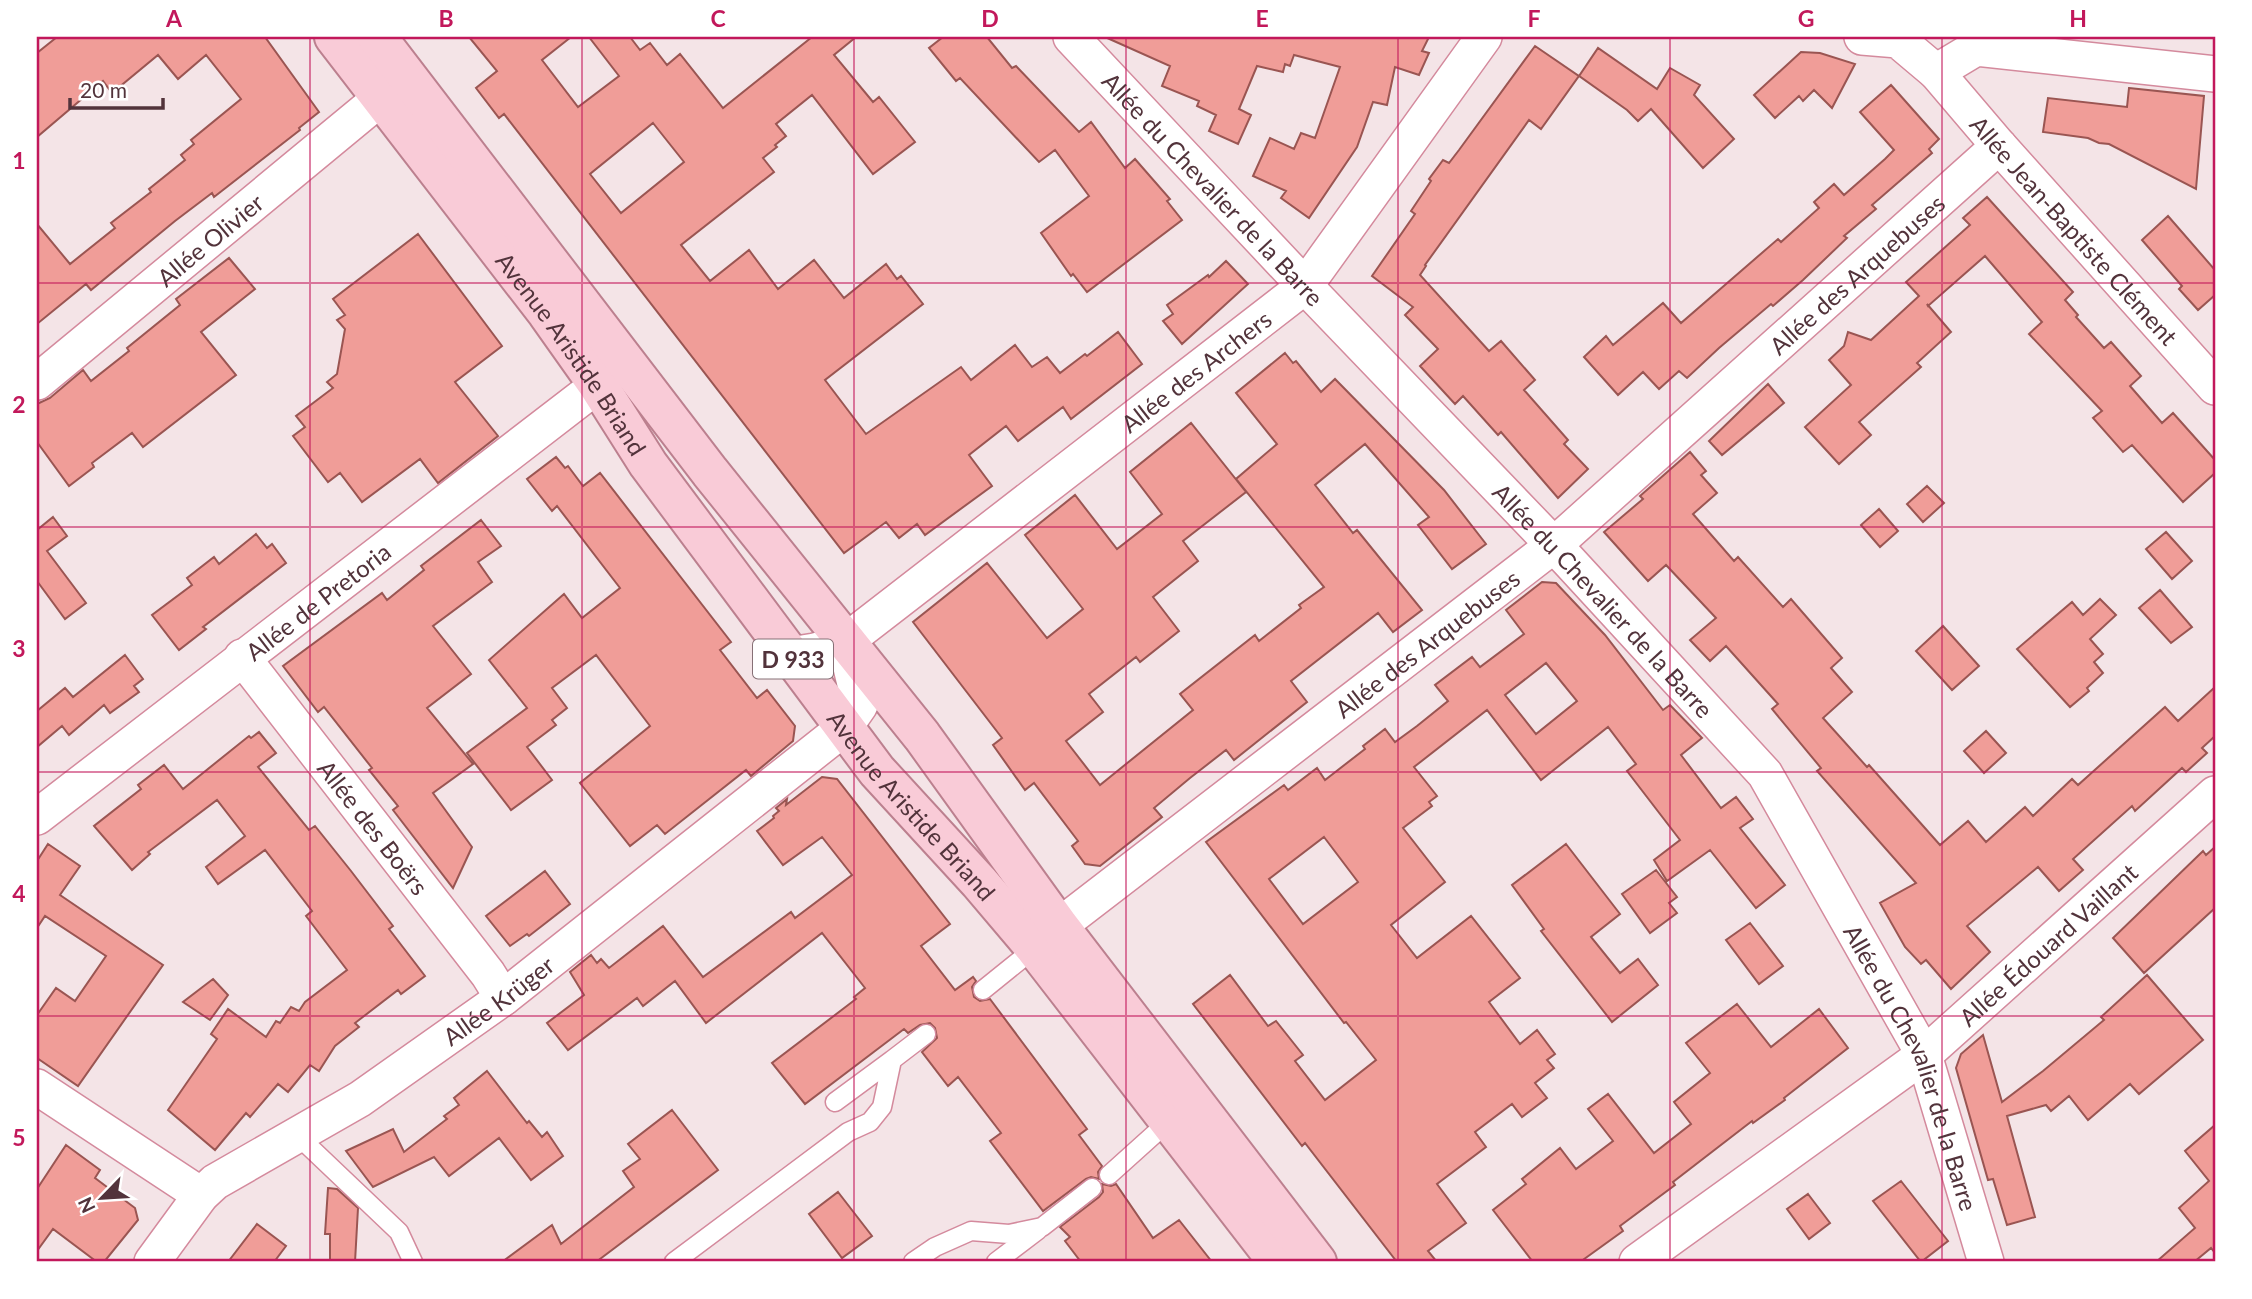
<svg xmlns="http://www.w3.org/2000/svg" width="2252" height="1299" font-family="Lato,sans-serif">
	<style>
		.building { fill: #f09d98; stroke: #9a5552; stroke-width: 2; fill-rule: evenodd }
		.lines { fill: none; stroke-linecap: round; stroke-linejoin: round }
		.lane-casing { stroke: #d48a9d; stroke-width: 21 }
		.street-casing { stroke: #d48a9d; stroke-width: 38 }
		.primary-casing { stroke: #bc808f; stroke-width: 42 }
		.lane { stroke: #fff; stroke-width: 18 }
		.street { stroke: #fff; stroke-width: 35 }
		.primary { stroke: #f9cbd7; stroke-width: 38 }
		.grid { fill: none; stroke: #c2185b; stroke-width: 2; stroke-opacity: 0.55 }
		.labels { text-anchor: middle; dominant-baseline: central; stroke-width: 6; stroke-linejoin: round; paint-order: stroke }
		.shield { fill: #fff; stroke: #867076; stroke-width: 2 }
		.shield-label { font-size: 23px; font-weight: bold; fill: #52333b }
		.street-label { font-size: 24px; fill: #52333b; stroke: #fff }
		.neatline { fill: none; stroke: #c2185b; stroke-width: 2.5 }
		.grid-label { font-size: 23px; text-anchor: middle; font-weight: bold; fill: #c2185b }
	</style>
	<rect width="100%" height="100%" fill="#f4e4e7"/>
	<!-- building -->
	<path class="building" d="M57 37H265L319 112 299 128 300 130 214 197 212 193 175 221 91 290 86 284 37 324V224L70 264 115 228 111 223 151 192 149 189 185 160 181 155 194 144 191 140 241 99 206 55 178 79 158 55 112 93 103 81 37 137V53Z
		M469 37H571L542 60 578 107 619 76 589 37H630L640 50 650 43 667 65 680 54 723 108 812 37H856L834 55 873 102 879 97 915 142 873 174 812 95 776 124 786 136 775 145 777 147 763 158 774 172 681 245 710 281 749 250 778 289 814 260 844 298 886 264 897 279 901 276 923 304 825 380 866 434 961 367 971 380 1015 345 1032 367 1047 357 1060 373 1085 354 1087 356 1118 332 1142 364 1071 419 1063 407 1018 441 1006 426 969 455 992 486 925 535 917 524 899 538 886 522 844 553 504 114 499 118 476 88 497 71ZM653 123 684 162 621 213 590 174Z
		M943 37H987L1012 68 1016 66 1079 132 1091 122 1125 168 1135 159 1170 199 1167 201 1182 220 1087 292 1073 274 1071 276 1041 233 1089 196 1055 150 1039 162 960 78 956 81 929 48Z
		M1105 37H1429L1422 51 1429 53 1419 75 1395 67 1387 105 1373 102 1357 147 1309 218 1281 198 1286 191 1253 176 1270 138 1294 149 1301 133 1315 138 1340 67 1294 55 1290 66 1285 64 1283 72 1257 66 1239 109 1251 115 1238 144 1209 131 1216 115 1197 106 1199 101 1162 86 1170 66Z
		M1535 46 1579 76 1598 48 1657 89 1670 68 1700 85 1694 95 1734 139 1703 168 1651 109 1638 121 1627 110 1579 76 1541 129 1529 120 1425 265 1426 266 1420 275 1489 351 1501 341 1535 380 1524 390 1568 440 1564 444 1588 469 1558 498 1501 432 1498 435 1463 396 1455 404 1420 366 1438 349 1405 315 1413 307 1372 276 1415 214 1411 211 1431 181 1429 179 1443 160 1449 163 1459 150Z
		M1801 52 1820 53 1855 64 1832 108 1814 90 1803 101 1799 96 1775 118 1754 95Z
		M1891 85 1939 139 1929 149 1932 153 1872 205 1876 209 1844 236 1847 238 1803 280 1773 306 1771 304 1719 348 1687 378 1679 371 1659 389 1643 372 1618 395 1584 357 1606 336 1613 345 1663 303 1681 323 1778 239 1781 242 1819 208 1814 202 1834 184 1844 195 1885 159 1894 150 1860 112Z
		M2129 88 2204 96 2196 189 2109 144 2099 143 2088 138 2043 132 2048 98 2127 107Z
		M1987 197 2073 292 2065 300 2078 315 2076 317 2104 348 2111 342 2141 376 2130 386 2162 423 2173 413 2215 460V473L2183 502 2132 445 2123 452 2093 418 2102 411 2029 334 2042 322 1985 256 1928 306 1927 304 1951 332 1917 363 1921 367 1859 422 1871 435 1839 464 1805 427 1851 385 1829 360 1844 346 1848 332 1871 340 1919 296 1906 282 1970 225 1963 218Z
		M2168 216 2215 270V295L2198 310 2179 289 2182 286 2142 240Z
		M418 234 502 346 455 382 498 436 438 483 420 459 362 502 340 473 328 482 293 436 305 427 296 416 333 388 327 382 337 374 345 329 337 320 345 315 333 299Z
		M229 258 255 289 201 332 236 375 143 447 132 433 92 463 94 467 69 486 37 442V404L50 398 83 370 91 381 129 351 127 348 180 305 176 299Z
		M1226 261 1248 284 1182 344 1163 321 1173 314 1167 305 1208 275 1209 277Z
		M1285 353 1293 363 1296 361 1321 392 1335 379 1444 490 1486 544 1452 569 1418 525 1429 517 1365 444 1315 485 1353 533 1357 530 1422 610 1393 632 1378 613 1291 681 1307 702 1234 760 1226 750 1190 778 1154 808 1162 817 1100 866 1085 864 1072 846 1078 841 1034 783 1025 790 993 745 1002 738 913 622 987 563 1047 638 1083 609 1025 535 1075 495 1117 549 1162 514 1130 472 1191 423 1246 492 1183 541 1198 561 1153 597 1179 631 1140 662 1136 657 1089 694 1103 712 1066 741 1100 785 1193 710 1180 694 1255 635 1259 641 1301 608 1299 605 1324 587 1236 479 1277 444 1236 393Z
		M1768 384 1784 403 1722 455 1709 441Z
		M1690 452 1706 471 1701 475 1717 493 1693 514 1734 561 1738 557 1783 607 1791 599 1842 658 1831 668 1852 692 1823 718 1867 767 1869 765 1940 845 1968 821 1986 842 2025 807 2033 816 2072 779 2078 785 2165 707 2178 721 2215 687V736L2202 748 2207 753 2186 772 2182 768 2135 811 2132 806 2073 859 2083 870 2059 891 2038 867 1967 926 1990 952 1951 989 1926 960 1921 964 1905 947 1880 903 1916 883 1817 771 1821 768 1772 709 1778 704 1726 646 1710 661 1690 640 1716 618 1666 565 1648 581 1604 532 1643 499 1640 496Z
		M556 457 565 468 568 466 583 486 600 473 731 642 720 650 757 698 767 690 795 726 793 741 751 776 746 770 665 834 657 825 630 846 580 783 650 726 596 655 552 688 567 708 552 720 556 725 527 747 552 780 511 810 467 753 527 708 489 660 564 594 582 618 620 588 557 506 552 511 527 479Z
		M1927 486 1944 503 1923 522 1907 504Z
		M1879 509 1898 531 1880 547 1861 525Z
		M53 517 67 536 47 551 86 603 65 619 37 581V530Z
		M481 520 501 546 478 562 492 582 433 626 471 674 427 708 473 764 433 793 472 847 453 888 393 810 398 806 369 770 372 768 324 707 318 712 283 666 382 593 387 600 424 570 421 566Z
		M2166 532 2192 561 2172 579 2146 549Z
		M256 534 267 548 272 544 286 563 203 627 206 629 179 650 152 615 192 585 187 578 214 557 219 564Z
		M1542 582 1556 583 1605 635 1663 710 1670 705 1702 738 1681 755 1721 808 1736 797 1753 819 1740 828 1785 885 1756 908 1710 850 1667 881 1654 860 1680 840 1627 771 1636 764 1608 727 1541 780 1487 710 1414 767 1437 796 1429 802 1432 806 1403 828 1445 882 1391 925 1417 958 1471 916 1520 978 1489 1002 1520 1044 1537 1030 1555 1054 1547 1060 1554 1068 1535 1083 1547 1098 1522 1117 1512 1104 1475 1132 1486 1147 1437 1184 1466 1223 1428 1251 1437 1262H1397L1305 1143 1302 1146 1193 1004 1230 975 1268 1026 1276 1021 1303 1055 1295 1061 1325 1100 1376 1060 1346 1022 1344 1023 1206 842 1284 785 1288 790 1317 768 1325 780 1365 749 1363 746 1385 729 1395 742 1417 726 1448 701 1435 685 1472 657 1480 667 1524 634 1506 610ZM1546 663 1577 701 1536 734 1505 695ZM1324 837 1358 882 1303 924 1269 879Z
		M2160 590 2192 627 2171 643 2139 608Z
		M2100 599 2116 615 2090 639 2103 654 2094 662 2103 673 2087 688 2089 691 2070 707 2017 649 2072 602 2083 615Z
		M1943 626 1979 666 1952 690 1916 651Z
		M125 655 143 679 134 686 139 692 110 713 104 705 69 735 62 726 37 747V711L65 688 73 697Z
		M1986 731 2006 753 1984 773 1964 751Z
		M259 732 276 753 258 767 309 830 315 826 351 871 393 926 389 929 425 976 401 994 398 990 355 1023 359 1027 335 1046 319 1071 310 1065 288 1092 278 1084 250 1117 246 1113 215 1150 168 1110 217 1039 211 1034 228 1009 266 1037 276 1021 280 1023 291 1007 299 1011 305 1002 347 970 306 916 312 911 265 850 218 884 206 867 245 836 217 800 148 852 150 854 132 870 94 826 141 789 138 785 164 765 183 789 249 736 251 738Z
		M822 777 837 779 950 924 921 946 955 990 973 977 976 981 972 987 974 997 980 1001 990 999 1087 1129 1079 1135 1102 1166 1098 1172 1099 1179 1091 1177 1086 1179 1043 1211 990 1141 1001 1133 958 1077 948 1086 922 1052 937 1038 935 1028 930 1023 920 1025 908 1033 904 1029 805 1104 772 1063 856 999 854 997 865 988 822 933 706 1023 675 981 643 1006 637 998 568 1050 547 1023 584 995 570 972 591 955 597 963 601 959 609 968 663 926 703 977 791 912 795 918 852 875 822 837 783 865 757 831 774 818 773 816 779 811 776 808 787 799 786 805Z
		M48 844 80 866 60 895 163 965 78 1086 37 1058V1015L56 988 75 1001 106 956 45 916 37 928V861Z
		M1566 844 1620 914 1591 937 1620 973 1638 959 1658 985 1612 1022 1541 931 1544 929 1512 885Z
		M2215 847V908L2144 973 2113 938 2203 851 2206 855Z
		M1656 870 1677 897 1669 903 1677 913 1650 933 1622 894Z
		M545 871 570 904 529 936 527 934 510 946 486 916Z
		M1750 923 1783 966 1759 984 1726 940Z
		M2147 975 2203 1040 2139 1094 2130 1084 2088 1120 2069 1096 2051 1111 2046 1105 2007 1116 2035 1217 2007 1225 1993 1179 1988 1180 1956 1068 1961 1054 1983 1035 2002 1102 2043 1071 2104 1020 2101 1017Z
		M213 979 228 995 210 1020 183 1002Z
		M1737 1004 1771 1047 1819 1009 1848 1048 1784 1098 1785 1100 1753 1123 1752 1121 1673 1182 1675 1185 1620 1226 1623 1231 1580 1262H1533L1493 1210 1526 1184 1522 1179 1560 1148 1576 1169 1613 1141 1588 1109 1608 1094 1654 1153 1691 1124 1674 1102 1710 1073 1686 1043Z
		M487 1071 527 1123 529 1121 542 1137 547 1132 563 1156 531 1180 499 1138 449 1176 434 1157 373 1187 346 1151 393 1129 404 1152 447 1119 444 1116 459 1105 454 1098Z
		M672 1110 718 1170 596 1262H502L552 1225 561 1244 634 1187 623 1171 640 1159 628 1144Z
		M2215 1125V1253L2211 1248 2194 1262H2156L2195 1228 2179 1208 2209 1181 2185 1151Z
		M66 1145 100 1170 95 1178 135 1208 138 1220 104 1262H97L53 1229 37 1251V1189Z
		M1901 1181 1948 1241 1921 1262 1873 1201Z
		M1102 1184 1111 1186 1116 1184 1153 1238 1179 1220 1212 1262H1081L1065 1241 1070 1237 1060 1227 1099 1197 1103 1192Z
		M328 1188 337 1189 358 1208 355 1262H330V1234H325Z
		M838 1192 872 1236 842 1258 809 1214Z
		M1808 1194 1830 1223 1809 1239 1787 1209Z
		M257 1224 286 1246 274 1262H228Z"/>
	<g class="lines">
		<!-- lane casing -->
		<g class="lane-casing">
			<path id="lane" d="M983 990 1035 948
				M835 1102 892 1060
				M297 1135 399 1232 413 1262
				M1109 1175 1169 1121
				M674 1262 848 1132 870 1122 882 1107 892 1060 926 1034
				M913 1262 935 1247 971 1231 1009 1234 1042 1227 1092 1188
				M996 1262 1038 1230"/>
		</g>
		<!-- street casing -->
		<g class="street-casing">
			<g id="street">
				<path id="s1" d="M1071 37 1305 286 1568 560 1765 774 1924 1055 1986 1262"/>
				<path d="M1862 37 1898 40 1936 72 1976 48 2215 74"/>
				<path id="s2" d="M1936 72 1999 146 2215 387"/>
				<path id="s3" d="M37 382 382 97"/>
				<path id="s4" d="M790 655 815 651 845 642 1305 286 1484 37"/>
				<path id="s5" d="M242 657 488 974 503 998"/>
				<path id="s6" d="M37 817 598 385"/>
				<path id="s7" d="M1059 926 1554 545 1999 146"/>
				<path d="M37 1087 201 1195"/>
				<path id="s8" d="M152 1262 201 1195 215 1182 360 1099 503 998 844 728 860 705 845 642"/>
				<path id="s9" d="M1637 1262 1924 1055 2215 794"/>
			</g>
		</g>
		<!-- primary casing -->
		<g class="primary-casing">
			<g id="primary">
				<path id="s10" d="M334 37 547 313 598 385 648 464 877 771 979 882 1035 948 1278 1262"/>
				<path d="M377 37 710 472 922 736 1059 926 1317 1262"/>
			</g>
		</g>
		<!-- lane -->
		<use href="#lane" class="lane"/>
		<!-- street -->
		<use href="#street" class="street"/>
		<!-- primary -->
		<use href="#primary" class="primary"/>
	</g>
	<!-- grid -->
	<path class="grid" d="M310 37V1262M582 37V1262M854 37V1262M1126 37V1262M1398 37V1262M1670 37V1262M1942 37V1262M37 283H2215M37 527H2215M37 772H2215M37 1016H2215"/>
	<g class="labels">
		<!-- shield labels -->
		<rect class="shield" x="753" y="639.5" width="80" height="39" rx="5"/>
		<g class="shield-label">
			<text x="793" y="659">D 933</text>
		</g>
		<!-- street labels -->
		<g class="street-label">
			<text stroke="none"><textPath href="#s1" startOffset="208">Allée du Chevalier de la Barre</textPath></text>
			<text stroke="none"><textPath href="#s2" startOffset="210">Allée Jean-Baptiste Clément</textPath></text>
			<text stroke="none"><textPath href="#s3" startOffset="224">Allée Olivier</textPath></text>
			<text stroke="none"><textPath href="#s7" startOffset="1031">Allée des Arquebuses</textPath></text>
			<text stroke="none"><textPath href="#s10" startOffset="396">Avenue Aristide Briand</textPath></text>
			<text stroke="none"><textPath href="#s4" startOffset="500">Allée des Archers</textPath></text>
			<text stroke="none"><textPath href="#s6" startOffset="354">Allée de Pretoria</textPath></text>
			<text stroke="none"><textPath href="#s1" startOffset="775">Allée du Chevalier de la Barre</textPath></text>
			<text stroke="none"><textPath href="#s7" startOffset="464">Allée des Arquebuses</textPath></text>
			<text stroke="none"><textPath href="#s10" startOffset="962">Avenue Aristide Briand</textPath></text>
			<text stroke="none"><textPath href="#s5" startOffset="215">Allée des Boërs</textPath></text>
			<text stroke="none"><textPath href="#s9" startOffset="520">Allée Édouard Vaillant</textPath></text>
			<text stroke="none"><textPath href="#s8" startOffset="439">Allée Krüger</textPath></text>
			<text stroke="none"><textPath href="#s1" startOffset="1342">Allée du Chevalier de la Barre</textPath></text>
		</g>
	</g>
	<!-- border -->
	<rect width="2252" height="1299" fill="none" stroke="#ffffff" stroke-width="77"/>
	<!-- north arrow -->
	<g transform="translate(102 1198) rotate(245)" stroke="#ffffff" stroke-width="5" paint-order="stroke">
	<path d="M0-5L12 26L0 18L-12 26Z" fill="#52333b"/>
	<text y="-10" font-size="19" font-weight="bold" text-anchor="middle" fill="#52333b">N</text>
	</g>
	<!-- scale -->
	<path d="M70 98v10h93v-10" fill="none" stroke="#52333b" stroke-width="3.5"/>
	<text x="80" y="98" font-size="21" fill="#52333b" stroke="#ffffff" stroke-width="5" paint-order="stroke">20 m</text>
	<rect x="38" y="38" width="2176" height="1222" class="neatline"/>
	<g class="grid-label">
		<text x="174" y="27">A</text>
		<text x="446" y="27">B</text>
		<text x="718" y="27">C</text>
		<text x="990" y="27">D</text>
		<text x="1262" y="27">E</text>
		<text x="1534" y="27">F</text>
		<text x="1806" y="27">G</text>
		<text x="2078" y="27">H</text>
		<text x="19" y="169">1</text>
		<text x="19" y="413">2</text>
		<text x="19" y="657">3</text>
		<text x="19" y="902">4</text>
		<text x="19" y="1146">5</text>
	</g>
</svg>
